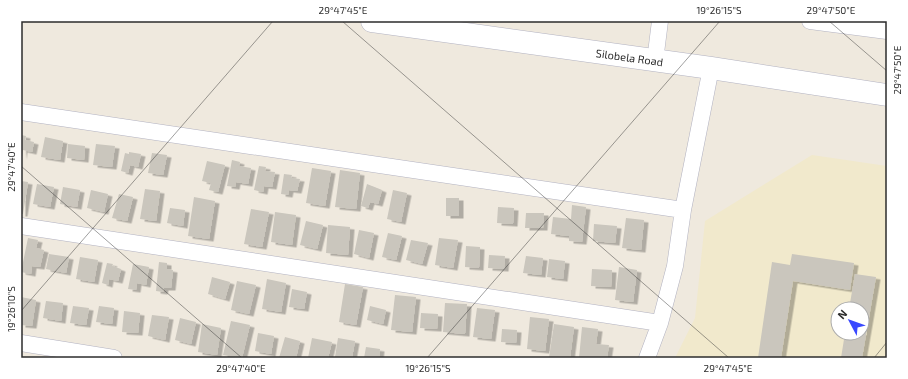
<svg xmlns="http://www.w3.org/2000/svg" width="908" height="379" font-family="'Exo 2',sans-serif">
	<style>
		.education { fill: #f1e9cc; fill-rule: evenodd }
		.building { fill: #cac6bd; filter: url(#shadow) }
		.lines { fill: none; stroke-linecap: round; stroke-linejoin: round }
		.street-casing { stroke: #b2b2c1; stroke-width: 17 }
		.secondary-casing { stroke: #b2b2c1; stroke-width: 23 }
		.street { stroke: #fff; stroke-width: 16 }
		.secondary { stroke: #fff; stroke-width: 22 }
		.ticks { fill: none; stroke: #2c2c2c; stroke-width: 1; stroke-opacity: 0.45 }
		.labels { text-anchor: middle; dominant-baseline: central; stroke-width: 3; stroke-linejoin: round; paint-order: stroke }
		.street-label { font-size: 11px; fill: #2c2c2c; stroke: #fff }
		.neatline { fill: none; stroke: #2c2c2c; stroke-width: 1.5 }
		.ticks-label { font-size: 10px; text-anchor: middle; fill: #2c2c2c }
	</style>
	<defs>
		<filter id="shadow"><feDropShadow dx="4.5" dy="2.5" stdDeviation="0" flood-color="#0004"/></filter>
	</defs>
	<rect width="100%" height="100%" fill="#efe9de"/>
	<!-- education -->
	<path class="education" d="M812 155 887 166V358H675L695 318 705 221ZM838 309H862V333H838Z"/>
	<!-- building -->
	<path class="building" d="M21 135 26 136 25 140 34 142 32 152 23 150 22 157Z
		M45 137 63 141 60 160 41 157Z
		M68 144 85 146 84 160 67 158Z
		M96 144 115 146 112 167 93 165Z
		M129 152 141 154 138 167 130 165 128 173 121 171 125 153 129 154Z
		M152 153 167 155 163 175 148 173Z
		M232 160 240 162 239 166 251 168 248 184 236 182 235 187 227 186Z
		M207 161 225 165 218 192 209 190 211 183 202 181Z
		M259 166 266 167 265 171 275 172 272 187 264 186 263 192 254 190Z
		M312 168 331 171 325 206 306 203Z
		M340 170 360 173 356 209 335 207Z
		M284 174 292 175 291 178 300 179 297 191 289 190 288 195 281 194Z
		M21 181 28 182 23 214H21Z
		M37 184 54 187 50 207 33 204Z
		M367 184 382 190 378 204 370 202 368 208 361 206Z
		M63 187 80 190 77 207 60 204Z
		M145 189 160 191 156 221 140 219Z
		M91 190 108 194 104 212 87 208Z
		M393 190 407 193 401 222 387 219Z
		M119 194 133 197 127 221 112 218Z
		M194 197 215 201 209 239 188 236Z
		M446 198H459V216H446Z
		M572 205 586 207 582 242 569 241V236L551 234 553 217 571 219Z
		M498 207 514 208 513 224 497 223Z
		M170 208 185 210 183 226 167 223Z
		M251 209 269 212 262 247 244 244Z
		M275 212 296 215 292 245 271 242Z
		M526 213H544L543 228H525Z
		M626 218 644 220 641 250 622 248Z
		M306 221 323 225 317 249 300 245Z
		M594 224 617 226 615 243 593 241Z
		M328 225 350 227 348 255 326 253Z
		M359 230 374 233 369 258 354 254Z
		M388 233 402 236 396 260 382 257Z
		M28 238 38 240 36 248 44 250 40 267 32 266 31 274 21 272Z
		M439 238 458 240 453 268 435 265Z
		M411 240 428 243 422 264 406 260Z
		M466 246 480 247 479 268 465 267Z
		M49 254 69 257 66 273 46 269Z
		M792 254 854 263 850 290 793 281 781 358H758L772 262 790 265Z
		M489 255 505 256 504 269 488 268Z
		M526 256 543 258 541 275 523 273Z
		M80 257 98 260 94 282 76 279Z
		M549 259 565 261 563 279 547 277Z
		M159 262 167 263V269L173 270 171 288H164L163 292 156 291Z
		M107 263 113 264 112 266 121 269 118 281 109 279 108 285 102 283Z
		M133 264 149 267 146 285 137 283 136 290 128 289Z
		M619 267 637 270 633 302 615 300Z
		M592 269 612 270 611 287 591 286Z
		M855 274 876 277 862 358H841L845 333H862V309H849Z
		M212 277 230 282 225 299 208 294Z
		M267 279 286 283 281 312 262 309Z
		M237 281 256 285 249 314 231 310Z
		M345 284 363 287 356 325 339 322Z
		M292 289 307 292 304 309 289 307Z
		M395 295 416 297 412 332 391 330Z
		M21 297 36 300 32 326 21 325Z
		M46 301 63 303 61 321 43 318Z
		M445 303 467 304 465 334 443 332Z
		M73 306 89 308 86 325 70 323Z
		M99 306 114 308 112 324 96 322Z
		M370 306 386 310 383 324 367 320Z
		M477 308 495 310 491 339 473 337Z
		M124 311 140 313 138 333 122 332Z
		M421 313 438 314 437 329 420 328Z
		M152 315 169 317 165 340 148 336Z
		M530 317 549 319 545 351 527 349Z
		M180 318 196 322 191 344 175 340Z
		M231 321 250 325 242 358 223 355Z
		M202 324 221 328 217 355 198 352Z
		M554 324 574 327 570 358H549Z
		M582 327 598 329 596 344 609 345 607 358H579Z
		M502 329 517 330 516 343 501 342Z
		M258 333 274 336 271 354 255 351Z
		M285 337 300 341 296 358H279Z
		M312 338 332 342 328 358H308Z
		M338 338 355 341 352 358 335 357Z
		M366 347 380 349 379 358H364Z"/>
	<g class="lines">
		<!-- street casing -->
		<g class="street-casing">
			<path id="street" d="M810 21 887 31
				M655 61 660 21
				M21 112 683 210
				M21 226 660 323
				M21 343 114 358
				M647 358 660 323 675 266 683 210 711 68"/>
		</g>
		<!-- secondary casing -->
		<g class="secondary-casing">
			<g id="secondary">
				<path id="s1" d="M372 21 711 68 887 95"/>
			</g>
		</g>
		<!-- street -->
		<use href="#street" class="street"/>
		<!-- secondary -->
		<use href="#secondary" class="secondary"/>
	</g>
	<!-- ticks -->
	<path class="ticks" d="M342 21 729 358M829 21 887 71M21 166 242 358M21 311 273 21M427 358 720 21M874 358 887 342"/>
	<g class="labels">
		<!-- street labels -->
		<g class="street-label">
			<text stroke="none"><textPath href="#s1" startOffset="260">Silobela Road</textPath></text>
		</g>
	</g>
	<!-- border -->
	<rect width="908" height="379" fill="none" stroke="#ffffff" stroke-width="44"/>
	<!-- north arrow -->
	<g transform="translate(850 321) rotate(311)"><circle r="19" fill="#ffffff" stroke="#ababab"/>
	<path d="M0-3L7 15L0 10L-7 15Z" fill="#3a49ff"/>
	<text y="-6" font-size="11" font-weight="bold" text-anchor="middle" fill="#2c2c2c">N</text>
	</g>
	<rect x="22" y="22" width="864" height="335" class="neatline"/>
	<g class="ticks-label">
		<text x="343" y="14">29°47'45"E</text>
		<text x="719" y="14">19°26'15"S</text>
		<text x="831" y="14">29°47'50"E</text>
		<text transform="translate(897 70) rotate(-90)" y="4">29°47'50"E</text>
		<text transform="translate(11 167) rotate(-90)" y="4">29°47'40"E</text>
		<text transform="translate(11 309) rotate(-90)" y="4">19°26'10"S</text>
		<text x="241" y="372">29°47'40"E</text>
		<text x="428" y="372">19°26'15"S</text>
		<text x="728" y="372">29°47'45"E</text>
	</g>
</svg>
